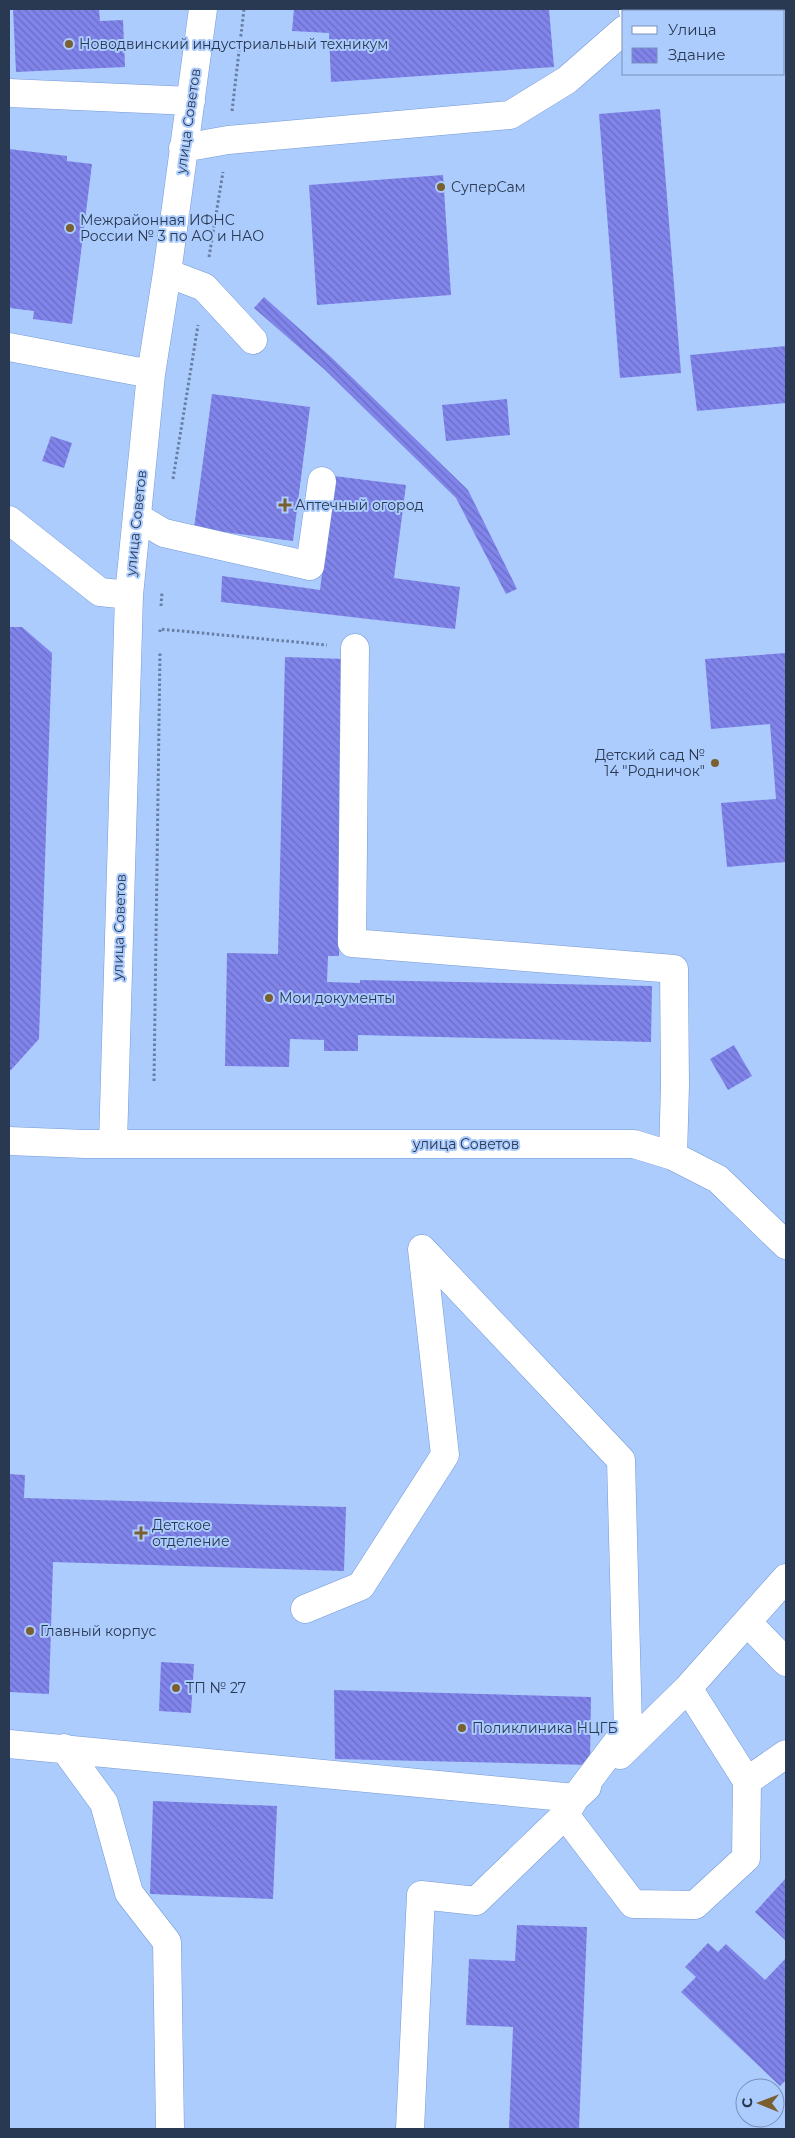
<svg xmlns="http://www.w3.org/2000/svg" width="795" height="2138" font-family="Montserrat,sans-serif">
	<style>
		.building { fill: url(#building-back-hatch) }
		.lines { fill: none; stroke-linecap: round; stroke-linejoin: round }
		.minor-casing { stroke: #7499d4; stroke-width: 29 }
		.path { stroke: #677ea3; stroke-width: 3; stroke-dasharray: 2.5 2.5; stroke-linecap: butt }
		.minor { stroke: #fff; stroke-width: 28 }
		.poi-dot { fill: #7a5f31; stroke: #adccfe; stroke-width: 2 }
		.labels { text-anchor: middle; dominant-baseline: central; stroke-width: 4; stroke-linejoin: round; paint-order: stroke }
		.poi-label { font-size: 14px; fill: #293951; stroke: #adccfe; text-anchor: start }
		.street-label { font-size: 14px; fill: #293951; stroke: #adccfe }
	</style>
	<defs>
		<pattern id="building-back-hatch" width="6" height="6" patternUnits="userSpaceOnUse" patternTransform="scale(1.25)"><rect width="6" height="6" fill="#8084eb"/><path d="M-1 5l2 2M0 0l6 6M5-1l2 2" fill="none" stroke="#696dc1"/></pattern>
	</defs>
	<rect width="100%" height="100%" fill="#adccfe"/>
	<!-- building -->
	<path class="building" d="M13 9H99L100 21 123 20 125 67 16 72Z
		M294 9H549L554 67 331 82 329 33 292 31Z
		M683 9H747V11H683Z
		M660 109 681 373 620 378 599 114Z
		M9 149 67 156V161L92 164 72 324 33 319 34 311 9 308Z
		M443 175 451 295 317 305 309 185Z
		M264 297 332 358 468 490 517 589 506 594 456 498 324 369 254 308Z
		M786 346V403L697 411 690 355Z
		M212 394 310 407 293 541 194 528Z
		M507 399 510 435 446 441 442 405Z
		M51 436 72 443 64 468 42 461Z
		M334 476 406 485 394 578 460 587 455 629 221 602 222 576 320 590Z
		M9 627H22L52 653 39 1039 11 1070H9Z
		M786 653V862L727 867 721 803 776 799 770 724 711 729 705 659Z
		M285 657 346 659 339 956H328L327 982 360 983V980L652 986 651 1042 358 1035V1051H324V1040L290 1039 289 1067 225 1066 227 953 278 954Z
		M734 1045 752 1076 728 1090 710 1059Z
		M9 1474 25 1475 24 1498 346 1507 344 1571 53 1562 49 1694 9 1692Z
		M161 1662 194 1664 191 1713 159 1711Z
		M334 1690 591 1697 590 1765 335 1759Z
		M153 1801 277 1806 273 1899 150 1894Z
		M786 1878V1941L755 1912Z
		M517 1925 587 1927 579 2129H509L513 2027 466 2025 469 1959 515 1961Z
		M708 1943 718 1952 726 1944 765 1980 786 1958V2080L780 2086 681 1992 696 1977 685 1967Z"/>
	<g class="lines">
		<!-- minor casing -->
		<g class="minor-casing">
			<path id="minor" d="M633 9V11
				M9 93 191 101
				M183 148 228 140 510 115 567 80 624 30
				M167 273 204 287 253 340
				M9 347 151 374
				M137 517 164 533 310 566 322 481
				M9 520 100 592 129 595
				M355 648 352 943 674 969 675 1085 673 1156
				M9 1141 85 1144H634L673 1156 718 1179 786 1245
				M113 1144 129 595 151 374 167 273 203 9
				M305 1609 361 1586 445 1455 422 1249 621 1460 628 1728 575 1798 565 1815 476 1901 421 1895 410 2129
				M747 1622 786 1662
				M9 1744 575 1798 587 1787
				M64 1748 104 1803 129 1893 167 1942 170 2129
				M620 1755 688 1688 786 1578
				M747 1781 786 1754
				M565 1815 633 1904 695 1905 746 1858 747 1781 688 1688"/>
		</g>
		<!-- path -->
		<path class="path" d="M232 111 244 9
			M209 257 223 172
			M173 479 198 325
			M161 606 162 592
			M160 632V629L327 645
			M154 1081 160 651"/>
		<!-- minor -->
		<use href="#minor" class="minor"/>
	</g>
	<!-- markers -->
	<g class="poi-dot">
		<circle cx="69" cy="44" r="5"/>
		<circle cx="441" cy="187" r="5"/>
		<circle cx="70" cy="228" r="5"/>
		<path d="M282.5 497.5h5v5h5v5h-5v5h-5v-5h-5v-5h5z"/>
		<circle cx="715" cy="763" r="5"/>
		<circle cx="269" cy="998" r="5"/>
		<path d="M138.5 1525.5h5v5h5v5h-5v5h-5v-5h-5v-5h5z"/>
		<circle cx="30" cy="1631" r="5"/>
		<circle cx="176" cy="1688" r="5"/>
		<circle cx="462" cy="1728" r="5"/>
	</g>
	<g class="labels">
		<!-- poi labels -->
		<g class="poi-label">
			<text x="79" y="44">Новодвинский индустриальный техникум</text>
			<text x="451" y="187">СуперСам</text>
			<text x="80" y="220">Межрайонная ИФНС<tspan x="80" dy="16">России № 3 по АО и НАО</tspan></text>
			<text x="295" y="505">Аптечный огород</text>
			<text x="705" y="755" text-anchor="end">Детский сад №<tspan x="705" dy="16">14 "Родничок"</tspan></text>
			<text x="279" y="998">Мои документы</text>
			<text x="152" y="1525">Детское<tspan x="152" dy="16">отделение</tspan></text>
			<text x="40" y="1631">Главный корпус</text>
			<text x="186" y="1688">ТП № 27</text>
			<text x="472" y="1728">Поликлиника НЦГБ</text>
		</g>
		<!-- street labels -->
		<g class="street-label">
			<text transform="translate(188 121) rotate(-82)">улица Советов</text>
			<text transform="translate(136 523) rotate(-84)">улица Советов</text>
			<text transform="translate(119 927) rotate(-88)">улица Советов</text>
			<text x="466" y="1144">улица Советов</text>
		</g>
	</g>
	<!-- border -->
	<rect width="795" height="2138" fill="none" stroke="#293951" stroke-width="20"/>
	<!-- legend -->
	<rect x="622" y="10" width="162" height="65" fill="#adccfe" stroke="#7891b9"/>
	<rect x="632" y="26" width="25" height="8" fill="#ffffff" stroke="#7891b9"/>
	<text x="668" y="35" font-size="15" fill="#293951">Улица</text>
	<rect x="632" y="48" width="25" height="15" fill="url(#building-back-hatch)" stroke="#7891b9"/>
	<text x="668" y="60" font-size="15" fill="#293951">Здание</text>
	<!-- north arrow -->
	<g transform="translate(760 2103) rotate(271)"><circle r="24" fill="#adccfe" stroke="#7891b9"/>
	<path d="M0-4L9 19L0 12L-9 19Z" fill="#7a5f31"/>
	<text y="-8" font-size="14" font-weight="bold" text-anchor="middle" fill="#293951">С</text>
	</g>
</svg>
